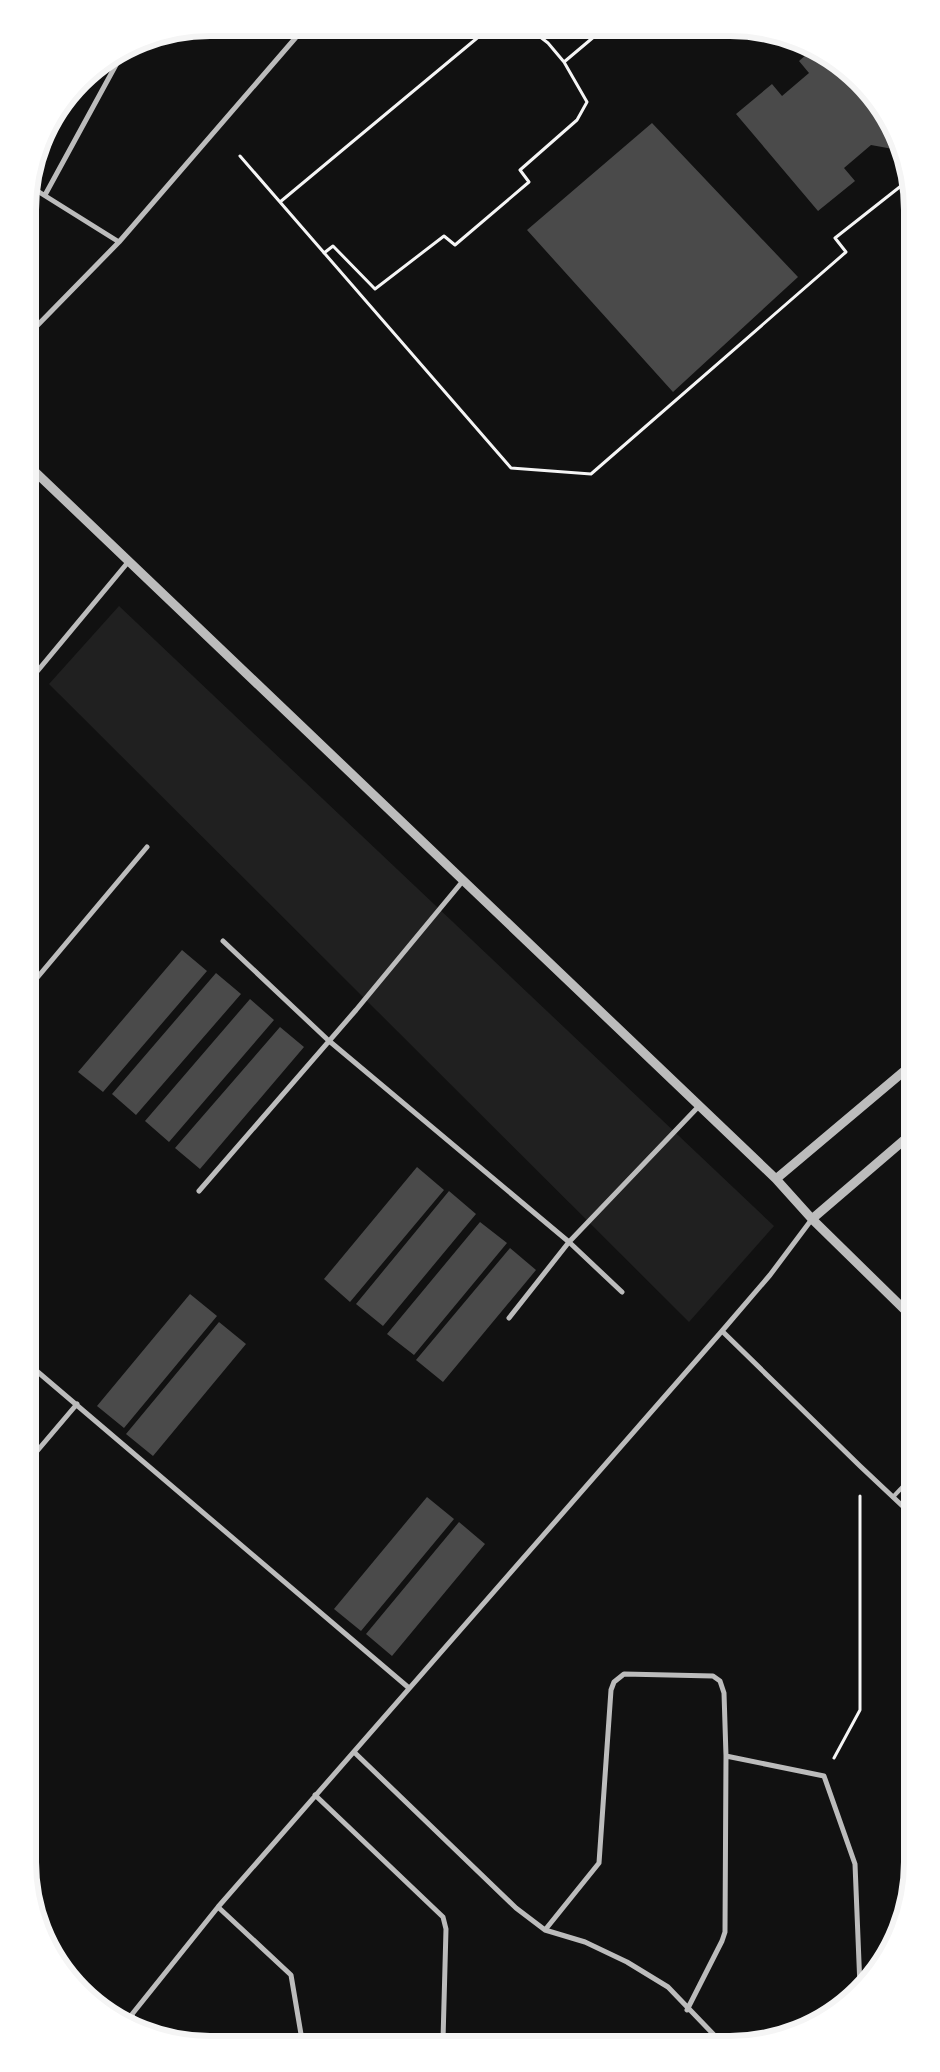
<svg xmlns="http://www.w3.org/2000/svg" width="940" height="2072" font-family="Barlow,sans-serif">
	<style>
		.green { fill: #202020 }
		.building { fill: #4a4a4a }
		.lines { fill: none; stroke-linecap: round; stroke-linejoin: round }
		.path { stroke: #f5f5f5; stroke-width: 3 }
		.service { stroke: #bcbcbc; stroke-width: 4 }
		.minor { stroke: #bcbcbc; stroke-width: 5 }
		.tertiary { stroke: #bcbcbc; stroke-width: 9 }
		.rim { fill: none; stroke: #f5f5f5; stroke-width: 6 }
	</style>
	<rect width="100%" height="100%" fill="#111"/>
	<!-- green -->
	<path class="green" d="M119 606 774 1226 689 1322 49 684Z"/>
	<!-- building -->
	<path class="building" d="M814 48 851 73 888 118 899 144 893 149 871 145 844 168 855 181 818 211 736 114 772 84 782 96 809 73 799 61Z
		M652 123 798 277 673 392 527 230Z
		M182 950 207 971 103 1092 78 1072Z
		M216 973 241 994 136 1115 112 1094Z
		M250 999 274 1020 169 1142 145 1121Z
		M280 1027 304 1047 200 1169 175 1148Z
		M417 1167 444 1190 350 1302 324 1279Z
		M449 1191 476 1214 383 1326 356 1304Z
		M480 1222 507 1243 414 1355 387 1334Z
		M510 1248 536 1270 443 1382 416 1360Z
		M190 1294 217 1316 124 1428 97 1406Z
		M219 1322 246 1344 153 1456 126 1434Z
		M427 1497 454 1519 361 1631 334 1609Z
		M459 1522 485 1544 392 1656 366 1634Z"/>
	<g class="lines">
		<!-- path -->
		<path class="path" d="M530 29 548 43 564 62 602 30
			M240 156 511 468 591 474 846 252 835 238 906 182
			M280 202 488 29
			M324 253 333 246 375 289 444 236 455 245 529 182 520 170 577 120 587 102 564 62
			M834 1758 860 1710V1496"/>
		<!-- service -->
		<path class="service" d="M893 1497 911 1478"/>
		<!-- minor -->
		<path class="minor" d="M31 187 119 242
			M45 195 123 52
			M28 335 119 242 304 28
			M30 680 129 561
			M223 941 328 1040 569 1242 622 1292
			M31 985 147 847
			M199 1191 356 1010 462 882
			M509 1318 569 1242 699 1106
			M722 1331 860 1466 911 1514
			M32 1367 409 1688
			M32 1457 77 1404
			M354 1752 516 1908 545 1930 585 1942 627 1962 668 1987 717 2038
			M726 1756 824 1776 855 1864 860 1987
			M315 1795 443 1917 446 1929 443 2040
			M218 1907 291 1975 302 2040
			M545 1930 599 1863 611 1690 614 1682 624 1674 713 1676 720 1681 724 1693 726 1756 725 1932 722 1941 687 2010
			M132 2015 138 2029
			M125 2023 218 1907 722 1331 770 1275 812 1219"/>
		<!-- tertiary -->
		<path class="tertiary" d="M29 466 776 1179 812 1219 910 1315
			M776 1179 909 1067
			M812 1219 910 1135"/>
	</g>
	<!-- crop -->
	<path d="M0 0H940V2072H0ZM210 36H730A174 174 0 0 1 904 210V1862A174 174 0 0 1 730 2036H210A174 174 0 0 1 36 1862V210A174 174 0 0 1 210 36Z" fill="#fff" fill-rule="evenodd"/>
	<path class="rim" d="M210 36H730A174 174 0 0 1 904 210V1862A174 174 0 0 1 730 2036H210A174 174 0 0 1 36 1862V210A174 174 0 0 1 210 36Z"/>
</svg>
